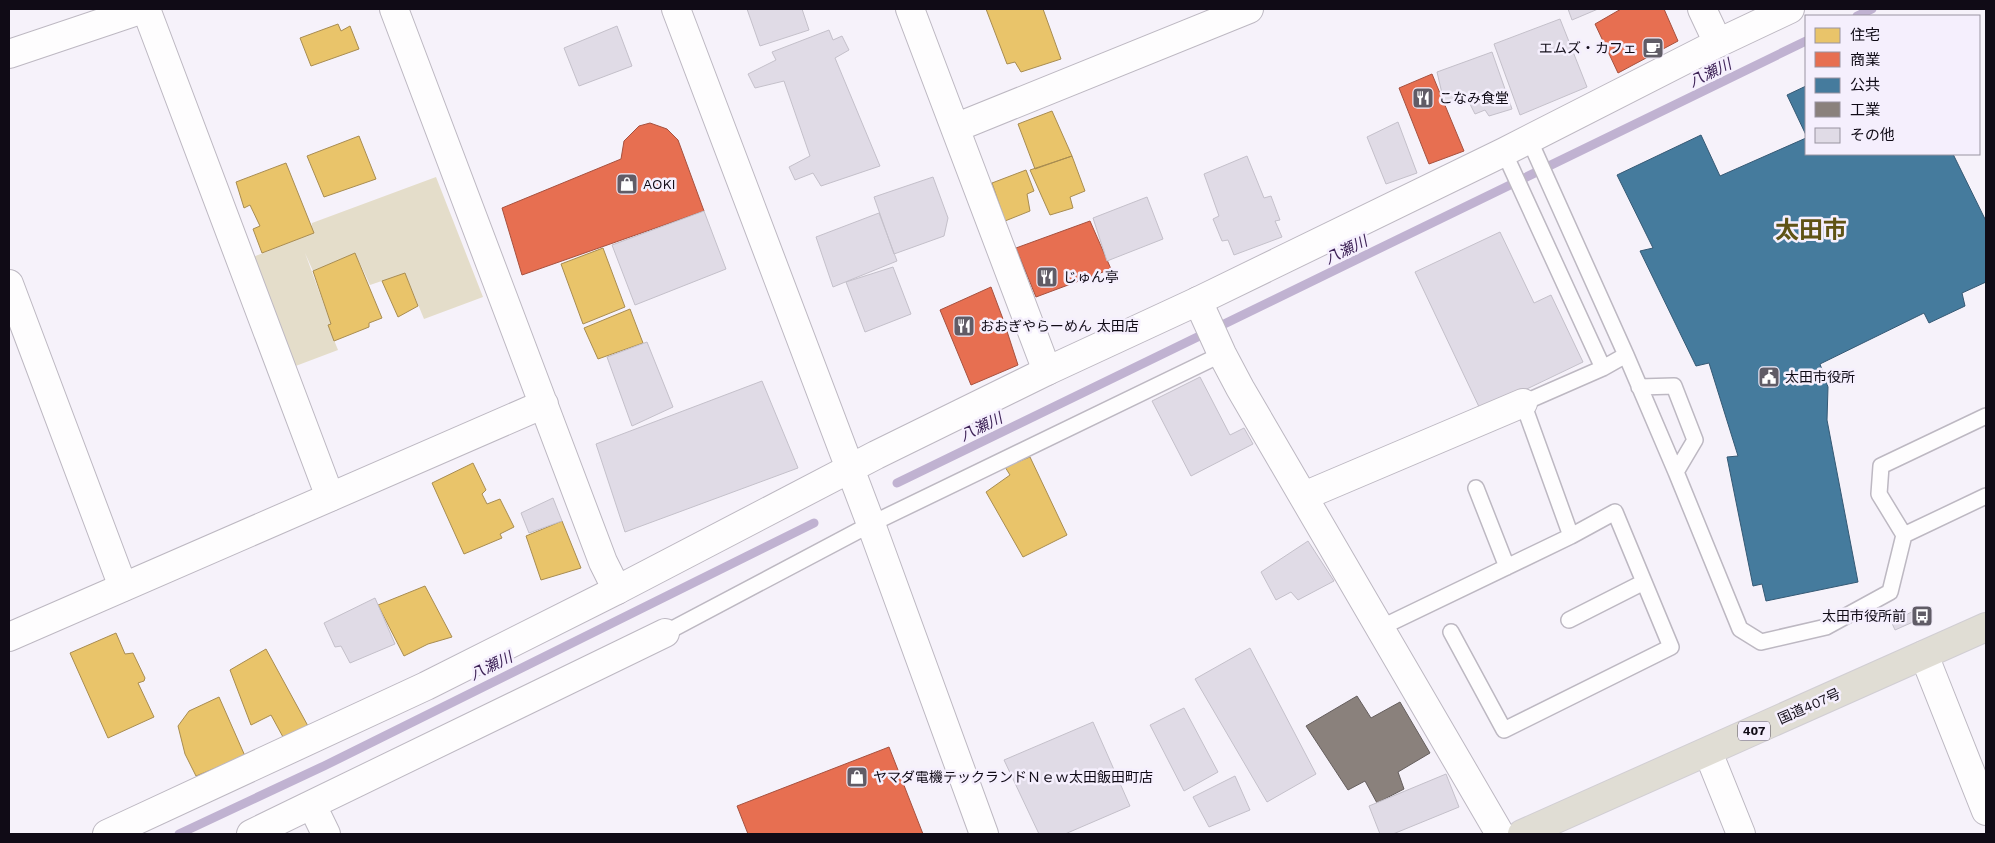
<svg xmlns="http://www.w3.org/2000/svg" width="1995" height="843" font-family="'Work Sans','Noto Sans JP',sans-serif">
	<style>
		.green { fill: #e4ddca }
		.homes { fill: #e9c46a; stroke: #a88c51 }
		.shops { fill: #e76f51; stroke: #a6513f }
		.public { fill: #457b9d; stroke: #355974 }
		.industry { fill: #8a817c; stroke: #655e5d }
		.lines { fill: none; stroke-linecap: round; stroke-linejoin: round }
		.stream { stroke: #c0b2d1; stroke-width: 9 }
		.building { fill: #e0dbe6; stroke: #c4c0ca }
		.service-casing { stroke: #bdb8c2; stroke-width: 18 }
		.minor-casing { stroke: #bdb8c2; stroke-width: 30 }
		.tertiary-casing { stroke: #bdb8c2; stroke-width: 30 }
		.trunk-casing { stroke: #d1ced3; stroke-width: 30 }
		.service { stroke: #fefdfe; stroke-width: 15 }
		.minor { stroke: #fefdfe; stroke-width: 28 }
		.tertiary { stroke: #fefdfe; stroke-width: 28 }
		.trunk { stroke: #e0ddd4; stroke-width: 28 }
		.labels { text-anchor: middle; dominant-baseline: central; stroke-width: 5; stroke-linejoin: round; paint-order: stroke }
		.shield { fill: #f5effd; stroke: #554f5b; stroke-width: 1 }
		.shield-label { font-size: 12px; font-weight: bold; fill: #100b16 }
		.poi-label { font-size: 14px; fill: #100b16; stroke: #f5effd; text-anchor: start }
		.street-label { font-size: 14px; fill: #100b16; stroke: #f5effd }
		.water-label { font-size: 15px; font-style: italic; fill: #3f2458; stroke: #f5effd }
		.town-label { font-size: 24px; font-weight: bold; fill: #5f5315; stroke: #f5effd }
	</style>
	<rect width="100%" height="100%" fill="#f6f2fa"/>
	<!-- green -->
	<path class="green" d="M436 177 483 297 424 319 405 273 370 285 355 253 313 271 305 253 331 324 328 325 338 350 293 367 253 257 311 234 312 223Z"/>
	<!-- homes -->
	<path class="homes" d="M986 9H1043L1061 59 1021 72 1015 62 1007 64Z
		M338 24 341 31 350 26 359 49 311 66 300 38Z
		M1052 111 1072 156 1035 169 1018 124Z
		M359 136 376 179 324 197 307 156Z
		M1072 156 1085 191 1070 197 1073 208 1050 215 1030 170Z
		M286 163 314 233 262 253 253 229 260 226 250 205 244 208 236 182Z
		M1026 170 1034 191 1027 194 1030 211 1005 221 992 183Z
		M603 248 625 307 583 324 561 264Z
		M355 253 382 318 369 323V327L334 341 328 325 331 324 313 271Z
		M405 273 418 306 398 317 382 281Z
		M630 309 643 343 598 359 584 328Z
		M1030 457 1067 535 1023 557 986 492 1010 475 1005 467Z
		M473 463 486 490 482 494 487 504 500 499 514 527 500 534 502 538 464 554 432 483Z
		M562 521 581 568 541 580 526 536Z
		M425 586 452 637 428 644 404 656 378 605Z
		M116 633 125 654 133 653 145 678 144 681 138 683 154 717 108 738 70 653Z
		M266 649 308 726 283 737 271 715 251 725 230 670Z
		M219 697 245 756 196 776 185 754 178 726 189 711Z"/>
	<!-- shops -->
	<path class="shops" d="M1621 9H1664L1678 41 1618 73 1595 24Z
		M1432 74 1464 151 1429 164 1399 88Z
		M650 123 667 129 678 140 704 211 522 275 502 208 621 159 624 141 639 126Z
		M1090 221 1111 269 1036 297 1016 248Z
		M991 287 1003 319 1018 365 971 385 940 310Z
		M889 747 923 834H748L737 806Z"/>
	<!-- public -->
	<path class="public" d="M1806 86V135L1787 95Z
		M1701 135 1720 176 1806 138V154H1953L1986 221V282L1962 293 1965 306 1929 323 1924 313 1820 364 1828 387 1827 420 1858 582 1766 601 1762 584 1753 586 1727 457 1738 456 1709 363 1696 366 1640 251 1653 248 1617 175Z"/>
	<!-- industry -->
	<path class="industry" d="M1357 696 1371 718 1400 702 1430 753 1398 772 1404 789 1377 803 1365 781 1348 790 1306 726Z"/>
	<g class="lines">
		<!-- stream -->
		<path class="stream" d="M1857 16 1872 9
			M897 483 1806 41
			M179 834 324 766 814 523"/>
	</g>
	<!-- building -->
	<path class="building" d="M747 9H802L809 30 760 46Z
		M1568 9H1598L1572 20Z
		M1560 19 1587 87 1520 115 1494 44Z
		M617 26 632 66 579 86 564 48Z
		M829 30 833 40 842 36 849 50 835 58 880 166 821 186 813 173 795 180 789 167 810 156 784 81 755 88 748 74 776 60 772 52Z
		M1492 52 1512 109 1489 116 1485 110 1475 114 1467 98 1444 102 1437 72Z
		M1398 122 1417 173 1386 184 1367 137Z
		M1247 156 1264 198 1271 196 1280 220 1275 221 1282 237 1234 255 1228 240 1222 241 1213 219 1219 216 1204 174Z
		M933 177 948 218 944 236 894 254 874 197Z
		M1147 197 1163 239 1107 261 1093 218Z
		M704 211 726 269 635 305 612 245Z
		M879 213 897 261 833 287 816 237Z
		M1500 232 1534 303 1551 295 1583 362 1481 411 1415 272Z
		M893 267 911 314 865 332 846 282Z
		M647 342 673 407 632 426 607 357Z
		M1200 377 1230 435 1244 428 1253 444 1191 476 1152 401Z
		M762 381 798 468 625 532 596 444Z
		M553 498 562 521 529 533 521 513Z
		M1308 541 1334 581 1298 600 1291 592 1276 600 1261 572Z
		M375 598 395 644 350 663 341 646 335 647 324 623Z
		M1919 609 1922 618 1895 630 1891 621Z
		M1250 648 1316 774 1267 802 1195 679Z
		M1184 708 1218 772 1184 791 1150 725Z
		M1093 722 1130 806 1065 834H1039L1004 760Z
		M1446 774 1459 807 1393 834H1380L1369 806Z
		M1235 776 1250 810 1209 827 1193 797Z"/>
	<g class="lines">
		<!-- service casing -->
		<g class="service-casing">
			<path id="service" d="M1529 139 1626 355 1676 472 1695 440 1674 386 1639 387
				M1504 152 1603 368
				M1676 472 1740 629 1761 642 1826 627 1890 592 1904 535 1986 496
				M1476 488 1507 567
				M1904 535 1879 494 1881 466 1986 416
				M1569 620 1644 582
				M1380 628 1571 536 1523 403 1603 368 1626 355
				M1451 632 1504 730 1671 647 1615 512 1571 536
				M665 633 871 524 1222 354"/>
		</g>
		<!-- minor casing -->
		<g class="minor-casing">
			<path id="minor" d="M146 9 330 497
				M910 9 1047 371
				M1702 9 1718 43
				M955 128 1249 9
				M9 284 123 587
				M1198 301 1222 354 1240 388 1500 834
				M1304 496 1523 403
				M1924 655 1986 811
				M312 805 326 834
				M107 834 426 686 617 590
				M251 834 665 633"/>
		</g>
		<!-- tertiary casing -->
		<g class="tertiary-casing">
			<path id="tertiary" d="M394 9 603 562 617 590 876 455 1047 371 1198 301 1504 152 1718 43 1790 9
				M676 9 871 524 984 834
				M9 54 143 9
				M9 637 544 404
				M1708 752 1741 834"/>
		</g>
		<!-- trunk casing -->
		<g class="trunk-casing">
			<path id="trunk" d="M1522 834 1986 627"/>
		</g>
		<!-- service -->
		<use href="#service" class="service"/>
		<!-- minor -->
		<use href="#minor" class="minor"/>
		<!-- tertiary -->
		<use href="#tertiary" class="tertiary"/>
		<!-- trunk -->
		<use href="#trunk" class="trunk"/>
	</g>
	<!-- icons -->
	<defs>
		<g id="cafe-square" transform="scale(1.125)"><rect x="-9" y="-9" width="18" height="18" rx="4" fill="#605c66" stroke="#f5effd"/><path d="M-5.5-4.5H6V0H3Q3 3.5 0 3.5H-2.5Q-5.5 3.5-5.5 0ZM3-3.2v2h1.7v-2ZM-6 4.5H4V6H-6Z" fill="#fff"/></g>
		<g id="restaurant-square" transform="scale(1.125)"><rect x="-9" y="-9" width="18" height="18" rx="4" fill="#605c66" stroke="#f5effd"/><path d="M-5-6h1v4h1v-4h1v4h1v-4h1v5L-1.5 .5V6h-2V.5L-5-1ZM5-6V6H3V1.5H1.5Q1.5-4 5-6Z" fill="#fff"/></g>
		<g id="shop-square" transform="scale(1.125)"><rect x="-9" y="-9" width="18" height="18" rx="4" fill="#605c66" stroke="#f5effd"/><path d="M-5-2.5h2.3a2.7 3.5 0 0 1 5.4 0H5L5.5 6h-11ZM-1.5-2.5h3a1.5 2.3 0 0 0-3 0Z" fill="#fff"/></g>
		<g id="civic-square" transform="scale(1.125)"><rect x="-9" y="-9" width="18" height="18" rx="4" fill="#605c66" stroke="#f5effd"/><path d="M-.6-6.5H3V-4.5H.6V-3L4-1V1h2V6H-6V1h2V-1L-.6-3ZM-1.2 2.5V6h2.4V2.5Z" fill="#fff"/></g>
		<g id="bus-square" transform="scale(1.125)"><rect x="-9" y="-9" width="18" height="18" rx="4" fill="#605c66" stroke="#f5effd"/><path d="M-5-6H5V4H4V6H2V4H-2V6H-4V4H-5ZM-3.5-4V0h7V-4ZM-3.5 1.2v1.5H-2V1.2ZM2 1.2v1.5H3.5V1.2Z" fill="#fff"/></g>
	</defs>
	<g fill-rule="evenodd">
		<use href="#cafe-square" x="1653" y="48"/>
		<use href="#restaurant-square" x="1423" y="98"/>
		<use href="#shop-square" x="627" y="184"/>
		<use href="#restaurant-square" x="1047" y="277"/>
		<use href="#restaurant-square" x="964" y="326"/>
		<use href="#civic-square" x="1769" y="377"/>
		<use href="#bus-square" x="1922" y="616"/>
		<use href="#shop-square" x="857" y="777"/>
	</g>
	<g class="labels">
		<!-- shield labels -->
		<rect class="shield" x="1738" y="721.5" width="32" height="19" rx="4"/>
		<g class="shield-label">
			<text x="1754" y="731">407</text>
		</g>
		<!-- poi labels -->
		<g class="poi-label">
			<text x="1637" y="48" text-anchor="end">エムズ・カフェ</text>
			<text x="1439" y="98">こなみ食堂</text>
			<text x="643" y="184">AOKI</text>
			<text x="1063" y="277">じゅん亭</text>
			<text x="980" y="326">おおぎやらーめん 太田店</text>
			<text x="1785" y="377">太田市役所</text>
			<text x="1906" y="616" text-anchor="end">太田市役所前</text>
			<text x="873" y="777">ヤマダ電機テックランドＮｅｗ太田飯田町店</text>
		</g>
		<!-- street labels -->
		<g class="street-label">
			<text transform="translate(1809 706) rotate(-24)">国道407号</text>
		</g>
		<!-- water labels -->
		<g class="water-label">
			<text transform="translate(1710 73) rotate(-26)">八瀬川</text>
			<text transform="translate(1346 250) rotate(-26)">八瀬川</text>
			<text transform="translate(981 427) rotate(-26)">八瀬川</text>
			<text transform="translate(491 666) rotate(-26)">八瀬川</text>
		</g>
		<!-- town labels -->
		<g class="town-label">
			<text x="1811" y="230">太田市</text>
		</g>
	</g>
	<!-- border -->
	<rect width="1995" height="843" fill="none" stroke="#100b16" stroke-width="20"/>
	<!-- legend -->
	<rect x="1805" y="15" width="175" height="140" fill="#f5effd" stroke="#9994a1"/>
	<rect x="1815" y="28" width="25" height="15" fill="#e9c46a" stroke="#9994a1"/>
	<text x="1850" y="40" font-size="15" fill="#100b16">住宅</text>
	<rect x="1815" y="52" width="25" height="15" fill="#e76f51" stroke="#9994a1"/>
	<text x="1850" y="65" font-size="15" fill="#100b16">商業</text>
	<rect x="1815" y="78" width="25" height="15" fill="#457b9d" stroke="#9994a1"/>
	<text x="1850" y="90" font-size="15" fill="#100b16">公共</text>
	<rect x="1815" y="102" width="25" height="15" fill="#8a817c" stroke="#9994a1"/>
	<text x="1850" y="115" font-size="15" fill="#100b16">工業</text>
	<rect x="1815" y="128" width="25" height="15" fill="#e0dbe6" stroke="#9994a1"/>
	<text x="1850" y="140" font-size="15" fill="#100b16">その他</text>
</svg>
